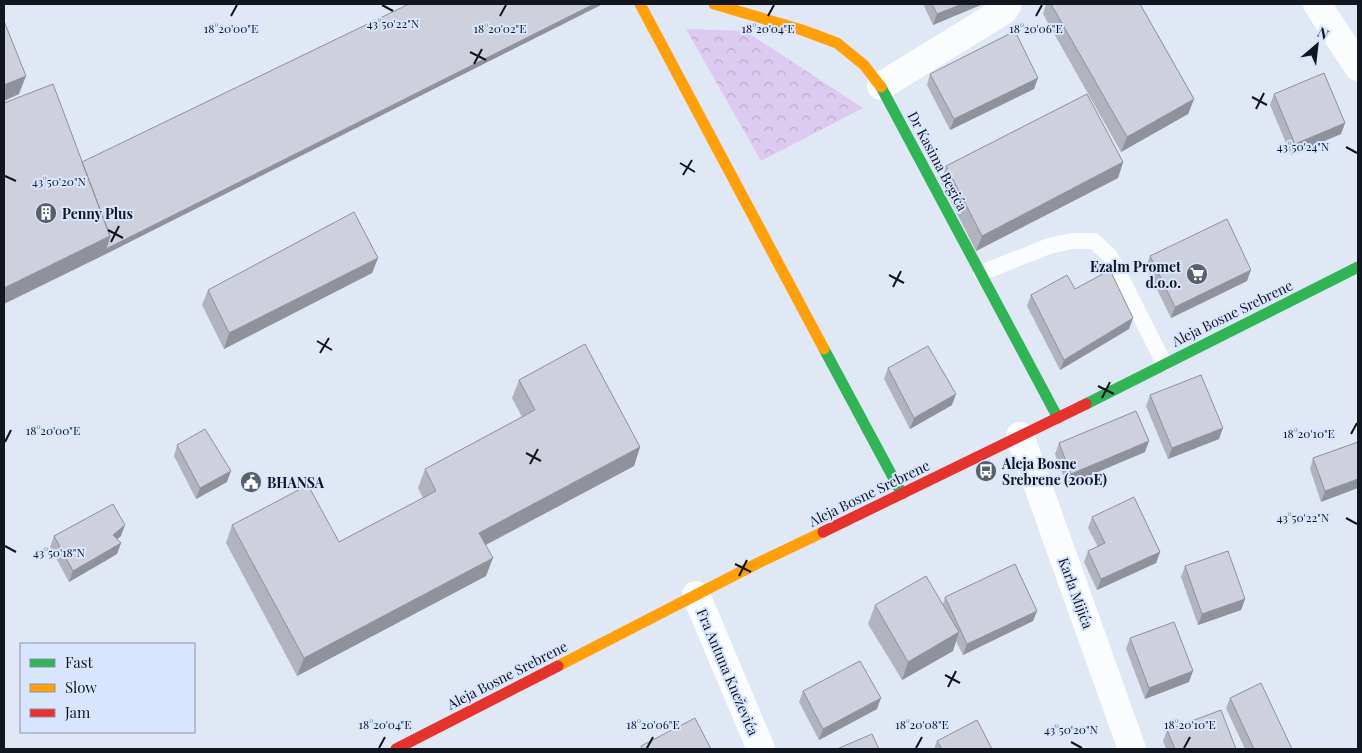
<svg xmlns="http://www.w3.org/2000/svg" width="1362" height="753" font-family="'Playfair Display',serif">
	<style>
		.park { fill: url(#park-crowns) }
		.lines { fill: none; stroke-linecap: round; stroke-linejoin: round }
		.lane { stroke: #fafcfe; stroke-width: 16 }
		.street { stroke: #fafcfe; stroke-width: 28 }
		.fast { stroke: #30b455; stroke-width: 11 }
		.slow { stroke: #ff9f0a; stroke-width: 11 }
		.jam { stroke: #e5322d; stroke-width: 11 }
		.wall { fill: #b1b4be }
		.shaded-wall { fill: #90929b }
		.building { fill: #ced1dd; stroke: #90929b }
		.ticks { fill: none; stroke: #12171f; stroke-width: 2 }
		.labels { text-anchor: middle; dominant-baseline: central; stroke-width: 4; stroke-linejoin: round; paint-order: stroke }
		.street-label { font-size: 14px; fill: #12171f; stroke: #d8e5fe }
		.poi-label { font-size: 14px; font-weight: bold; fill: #12171f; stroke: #d8e5fe; text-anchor: start }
		.ticks-label { font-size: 12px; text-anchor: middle; fill: #12171f; stroke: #d8e5fe; stroke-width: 4; stroke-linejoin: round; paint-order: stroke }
	</style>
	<defs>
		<pattern id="park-crowns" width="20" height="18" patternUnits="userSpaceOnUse" patternTransform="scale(1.25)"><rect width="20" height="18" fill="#ddcaf0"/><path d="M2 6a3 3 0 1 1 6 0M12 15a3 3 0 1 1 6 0" fill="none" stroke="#bdadcd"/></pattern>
	</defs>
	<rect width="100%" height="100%" fill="#e0e8f6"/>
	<!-- park -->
	<path class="park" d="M686 29 745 31 863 108 761 161Z"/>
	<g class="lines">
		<!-- lane -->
		<path class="lane" d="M981 273 1049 246 1072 241H1094L1110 256 1164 363"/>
		<!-- street -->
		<path class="street" d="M1317 4 1358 67
			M881 86 1003 11 1008 4
			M1020 436 1132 749
			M696 595 761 749"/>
		<!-- fast -->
		<path class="fast" d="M881 87 1058 418
			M824 349 902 494
			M1086 404 1358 267"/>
		<!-- slow -->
		<path class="slow" d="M640 4 824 349
			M714 4 802 30 837 43 864 65 881 87
			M558 666 758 563 823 532"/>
		<!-- jam -->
		<path class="jam" d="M823 532 1086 404
			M396 749 558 666"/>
	</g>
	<!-- wall -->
	<path class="wall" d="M923 4H983L933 25Z
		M1046 4H1140L1194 99 1188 114 1121 152 1043 14Z
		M930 74 1034 89 950 130 927 85Z
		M1274 94 1345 123 1341 134 1291 155 1270 105Z
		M1123 162 1118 178 976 251 941 182 946 166Z
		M1150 256 1247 281 1171 318 1146 267Z
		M378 258 372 273 224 349 202 305 208 290Z
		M1075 289 1129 329 1060 370 1027 306 1031 295Z
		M888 368 952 405 910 429 884 379Z
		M519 380 640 447 634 466 486 545V576L297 676 226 543 232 525 339 542 423 498 418 488 425 469 522 417 512 398Z
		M1150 395 1219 439 1168 459 1146 406Z
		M1358 442 1321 502 1310 469 1313 458Z
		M1059 443 1145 452 1067 485 1055 454Z
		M177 445 227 482 196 499 174 456Z
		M1092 517 1160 552 1156 563 1097 590 1084 562 1088 551 1098 547 1088 528Z
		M54 536H121L117 539 121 543 117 554 69 582 50 547Z
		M1185 566 1245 599 1241 610 1198 625 1181 577Z
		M945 597 1037 611 1033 621 963 655 956 641 953 651 902 680 868 624 875 605 943 604Z
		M1130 638 1189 682 1145 699 1126 649Z
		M803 691 877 709 819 740 799 702Z
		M1230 698 1292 749H1245L1226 708Z
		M1167 730 1236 749H1166L1163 741Z
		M937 741 992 749H934Z"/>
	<!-- shaded-wall -->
	<path class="shaded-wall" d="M594 4H603L104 255 4 304V288L110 236Z
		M962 4H983L933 25 937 14Z
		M26 76 19 94 4 101V85Z
		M1038 78 1034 89 950 130 954 119Z
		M1194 99 1188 114 1121 152 1127 137Z
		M1345 123 1341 134 1291 155 1295 144Z
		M1123 162 1118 178 976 251 982 236Z
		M378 258 372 273 224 349 229 333Z
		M1251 270 1247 281 1171 318 1175 307Z
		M1133 318 1129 329 1060 370 1064 360Z
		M956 394 952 405 910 429 914 418Z
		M1223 428 1219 439 1168 459 1172 448Z
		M1149 441 1145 452 1067 485 1071 474Z
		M640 447 634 466 472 552 479 533Z
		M231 471 227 482 196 499 200 488Z
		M1358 479V488L1321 502 1325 491Z
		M125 525 121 536 109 546 113 535Z
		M121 543 117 554 69 582 73 571Z
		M1160 552 1156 563 1097 590 1101 579Z
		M493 558 486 576 297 676 304 658Z
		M1245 599 1241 610 1198 625 1202 614Z
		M1037 611 1033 621 963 655 967 644Z
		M959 632 953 651 902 680 908 662Z
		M1193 671 1189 682 1145 699 1149 688Z
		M881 698 877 709 819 740 823 729Z"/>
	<!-- building -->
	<path class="building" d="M409 4H594L106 249 110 236 82 162Z
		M932 4H962L937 14Z
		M1051 4H1140L1194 99 1127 137Z
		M4 21 26 76 4 85Z
		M1015 31 1038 78 954 119 930 74Z
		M1324 73 1345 123 1295 144 1274 94Z
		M53 84 110 236 4 288V103Z
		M1087 94 1123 162 982 236 946 166Z
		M354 212 378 258 229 333 208 290Z
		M1227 219 1251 270 1175 307 1150 256Z
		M1110 270 1133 318 1064 360 1031 295 1067 275 1075 289Z
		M585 344 640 447 479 533 493 558 304 658 232 525 308 485 339 542 436 491 425 469 535 410 519 380Z
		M928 346 956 394 914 418 888 368Z
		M1201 375 1223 428 1172 448 1150 395Z
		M1136 411 1149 441 1071 474 1059 443Z
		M205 429 231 471 200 488 177 445Z
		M1358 442V479L1325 491 1313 458Z
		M1134 497 1160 552 1101 579 1088 551 1105 543 1092 517Z
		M113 504 125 525 113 535 121 543 73 571 54 536Z
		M1228 551 1245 599 1202 614 1185 566Z
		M1015 564 1037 611 967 644 945 597Z
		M926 576 959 632 908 662 875 605Z
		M1174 622 1193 671 1149 688 1130 638Z
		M860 661 881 698 823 729 803 691Z
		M1261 683 1292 749H1254L1230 698Z
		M1221 710 1236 749H1175L1167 730Z
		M695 718 711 749H642L641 746Z
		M977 720 992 749H942L937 741Z
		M872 734 879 749H837Z"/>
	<!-- ticks -->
	<path class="ticks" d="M382 5 393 11M231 16 237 5M500 16 506 5M768 16 774 5M1036 16 1042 5M470 52 486 60M474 64 482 49M1252 97 1267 105M1256 109 1264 93M1346 147 1357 153M680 163 695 172M683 175 692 160M5 176 16 181M108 230 123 238M111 242 119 226M889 275 904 283M893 287 901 271M317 341 332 350M320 353 329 338M1098 386 1114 394M1102 398 1110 382M1351 434 1357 423M5 442 11 430M526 453 541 461M530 464 538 449M1346 518 1357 524M5 546 16 552M735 564 751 572M739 576 747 560M945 675 960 683M948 687 956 671M1071 742 1082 748M379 748 385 737M647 748 653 737M916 748 922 737M1184 748 1190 737"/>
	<!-- icons -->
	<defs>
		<g id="building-disc" transform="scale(1.125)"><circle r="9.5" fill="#5a606a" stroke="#d8e5fe"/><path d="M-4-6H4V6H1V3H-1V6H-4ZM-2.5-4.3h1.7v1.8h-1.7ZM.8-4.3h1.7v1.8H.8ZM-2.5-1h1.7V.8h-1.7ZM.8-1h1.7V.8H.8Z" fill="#fff"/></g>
		<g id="supermarket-disc" transform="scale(1.125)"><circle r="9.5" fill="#5a606a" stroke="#d8e5fe"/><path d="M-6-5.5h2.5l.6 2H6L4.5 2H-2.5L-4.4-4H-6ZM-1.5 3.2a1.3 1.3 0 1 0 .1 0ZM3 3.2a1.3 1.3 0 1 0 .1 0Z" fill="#fff"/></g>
		<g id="bus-disc" transform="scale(1.125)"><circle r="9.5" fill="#5a606a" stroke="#d8e5fe"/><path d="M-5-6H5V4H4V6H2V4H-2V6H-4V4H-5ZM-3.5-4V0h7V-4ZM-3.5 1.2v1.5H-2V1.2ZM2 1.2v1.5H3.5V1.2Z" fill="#fff"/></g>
		<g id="civic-disc" transform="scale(1.125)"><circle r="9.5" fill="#5a606a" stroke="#d8e5fe"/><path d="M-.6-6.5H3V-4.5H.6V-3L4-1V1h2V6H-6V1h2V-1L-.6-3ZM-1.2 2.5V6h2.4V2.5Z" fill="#fff"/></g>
	</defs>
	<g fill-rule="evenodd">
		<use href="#building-disc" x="46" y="213"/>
		<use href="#supermarket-disc" x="1197" y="274"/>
		<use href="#bus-disc" x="986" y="471"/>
		<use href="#civic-disc" x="251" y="482"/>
	</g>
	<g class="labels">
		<!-- street labels -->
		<g class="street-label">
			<text transform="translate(938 161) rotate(62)">Dr Kasima Begića</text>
			<text transform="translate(1232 313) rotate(-26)">Aleja Bosne Srebrene</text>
			<text transform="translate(869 493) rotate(-26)">Aleja Bosne Srebrene</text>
			<text transform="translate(1076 593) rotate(70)">Karla Mijića</text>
			<text transform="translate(728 672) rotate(67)">Fra Antuna Kneževića</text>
			<text transform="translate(507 675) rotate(-27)">Aleja Bosne Srebrene</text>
		</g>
		<!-- poi labels -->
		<g class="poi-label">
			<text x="62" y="213">Penny Plus</text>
			<text x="1181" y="266" text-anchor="end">Ezalm Promet<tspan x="1181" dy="16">d.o.o.</tspan></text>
			<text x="1002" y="463">Aleja Bosne<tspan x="1002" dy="16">Srebrene (200E)</tspan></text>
			<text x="267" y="482">BHANSA</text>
		</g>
	</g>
	<g class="ticks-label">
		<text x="393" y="28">43°50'22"N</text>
		<text x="231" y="33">18°20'00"E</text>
		<text x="500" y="33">18°20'02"E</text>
		<text x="768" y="33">18°20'04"E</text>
		<text x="1036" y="33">18°20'06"E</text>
		<text x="1303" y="151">43°50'24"N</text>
		<text x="59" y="186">43°50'20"N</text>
		<text x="53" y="435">18°20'00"E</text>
		<text x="1309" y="438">18°20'10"E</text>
		<text x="1303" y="522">43°50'22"N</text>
		<text x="59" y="557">43°50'18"N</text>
		<text x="385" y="729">18°20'04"E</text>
		<text x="653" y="729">18°20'06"E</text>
		<text x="922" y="729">18°20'08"E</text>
		<text x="1190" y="729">18°20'10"E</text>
		<text x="1071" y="734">43°50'20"N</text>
	</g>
	<!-- border -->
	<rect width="1362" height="753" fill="none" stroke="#12171f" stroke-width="10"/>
	<!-- legend -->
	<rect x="20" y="643" width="175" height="90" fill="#d8e5fe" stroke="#8993a5"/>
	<rect x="30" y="659" width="25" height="8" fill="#30b455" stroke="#8993a5"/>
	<text x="65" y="668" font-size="15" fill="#12171f">Fast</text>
	<rect x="30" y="684" width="25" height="8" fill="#ff9f0a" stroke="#8993a5"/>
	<text x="65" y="693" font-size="15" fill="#12171f">Slow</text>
	<rect x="30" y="709" width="25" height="8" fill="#e5322d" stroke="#8993a5"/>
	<text x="65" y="718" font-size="15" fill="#12171f">Jam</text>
	<!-- north arrow -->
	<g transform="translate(1317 45) rotate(28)" stroke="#d8e5fe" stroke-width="4" paint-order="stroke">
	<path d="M0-4L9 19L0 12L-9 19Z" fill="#12171f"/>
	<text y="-8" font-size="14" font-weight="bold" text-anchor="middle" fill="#12171f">N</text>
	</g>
</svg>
